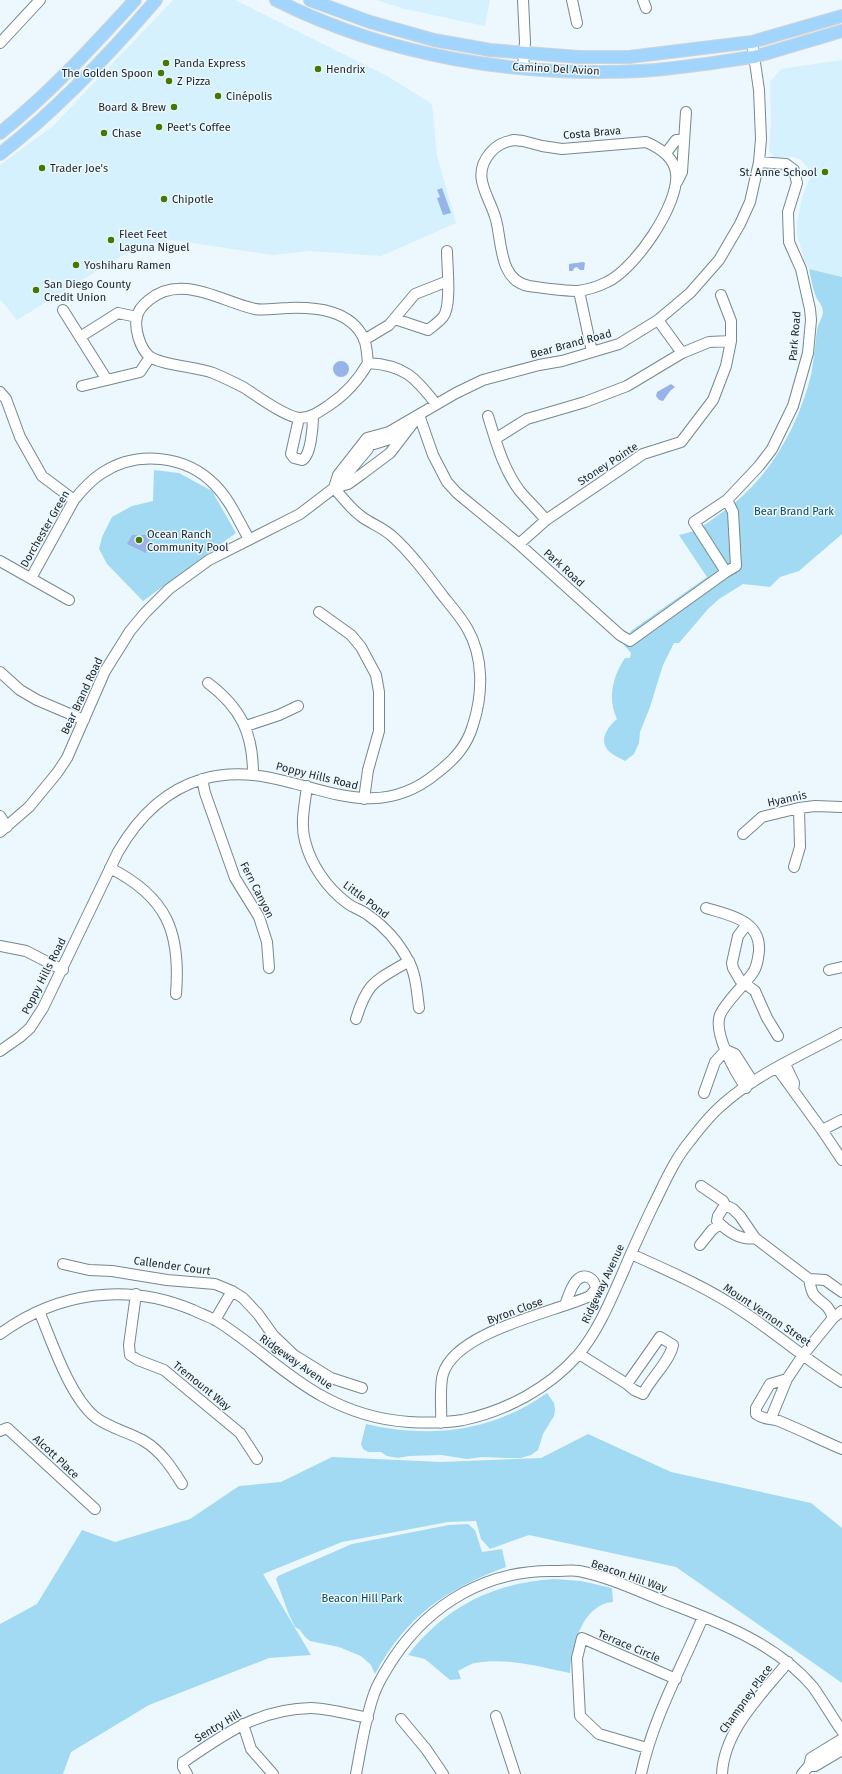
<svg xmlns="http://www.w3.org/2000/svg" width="842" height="1774" font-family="'Fira Sans',sans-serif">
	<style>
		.built { fill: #d4f1fd }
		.green { fill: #a1daf2 }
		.water { fill: #97b3e8 }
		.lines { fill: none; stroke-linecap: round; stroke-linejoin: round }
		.minor-casing { stroke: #75888f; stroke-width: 12 }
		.major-casing { stroke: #d2d3d4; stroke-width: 14 }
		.minor { stroke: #fff; stroke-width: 10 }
		.major { stroke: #a2d5fd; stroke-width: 12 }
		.poi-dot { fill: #457803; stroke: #ecf8fd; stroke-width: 1.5 }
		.labels { text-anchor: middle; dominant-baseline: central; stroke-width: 3; stroke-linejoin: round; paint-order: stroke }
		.poi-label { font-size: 11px; fill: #1c2327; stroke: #ecf8fd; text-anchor: start }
		.street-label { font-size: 11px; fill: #1c2327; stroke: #ecf8fd }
		.park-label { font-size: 11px; fill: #08485c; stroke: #ecf8fd }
	</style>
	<rect width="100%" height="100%" fill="#ecf8fd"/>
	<!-- built -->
	<path class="built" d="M173 0H235L387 76 432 104 437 156 456 223 381 256 310 251 273 255 172 240 136 247 17 320 0 299V165L53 126Z
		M376 0H490L485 26 405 9Z
		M842 60V277L809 269 805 262 797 234V223L802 198 810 177 808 168 801 160 793 157H775L769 151 771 124 770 82 781 69Z"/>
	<!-- green -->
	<path class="green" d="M809 269 842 277V534L799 571 780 577 770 587 743 584 719 599 708 609 679 643H674L663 665 650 707 640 732 639 743 634 754 625 761C620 758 610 754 607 749 599 738 609 726 617 719 607 698 613 676 625 658H630L631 653 624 645 631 631 707 577 679 535C698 532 708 522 724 511 768 480 798 428 811 375 814 360 815 345 817 330 818 324 822 318 823 313 823 307 820 303 817 299 813 290 811 279 809 269Z
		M154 470 179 473 212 491 236 533 143 601 107 564 99 549 102 537 112 517 132 506 153 501Z
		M547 1393 554 1403 555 1410 554 1416 543 1434 538 1450 531 1455 521 1458H505L482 1457 467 1459 441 1455 409 1456 398 1458 387 1456 381 1452H368L363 1449 361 1444 366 1424C430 1439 492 1432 547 1393Z
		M588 1434 671 1472 811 1503 842 1528V1683L676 1567 529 1535 490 1549 481 1539 476 1521 448 1522 342 1542 263 1574 311 1655 269 1658 149 1705 71 1752 63 1774H0V1624L37 1604 82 1530 115 1542 190 1519 239 1486 281 1482 332 1457 441 1462 541 1458Z
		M468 1524 475 1530 482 1552 502 1549 506 1567C445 1590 407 1615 375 1674L371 1665 361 1656 339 1647 310 1641 305 1637 300 1630 295 1627 289 1615 276 1579 278 1576 352 1544 449 1525Z
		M554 1579 581 1581 612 1588 613 1602C582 1604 571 1648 570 1673 541 1667 506 1657 475 1663 469 1664 463 1669 458 1671L461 1679 450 1680 425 1659 408 1655C446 1606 493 1583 554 1579Z"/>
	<!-- water -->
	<path class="water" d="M442 188 451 213 443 215 437 198 440 197 437 190Z
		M583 262 585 263 584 270H580L577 267 574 268 573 271H569V264Z
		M333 369a8 8 0 1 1 16 0a8 8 0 1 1-16 0Z
		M671 384 675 387 670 391 663 401 659 400 656 396 657 392Z
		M132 535H150L146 553 127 544Z"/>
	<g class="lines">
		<!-- minor casing -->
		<g class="minor-casing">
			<path id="minor" d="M523 0 525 42 523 68
				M572 0 577 23
				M643 0 646 8
				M0 43 40 0
				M514 140 523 141 542 146 562 149 646 142C660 148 674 157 676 173 680 204 634 270 607 282 599 286 586 290 578 291 562 291 544 288 529 286 499 281 502 242 496 220 490 196 470 177 490 153 497 145 503 142 514 140Z
				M666 153 676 140 684 138
				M677 182 682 172 686 112
				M579 291 592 352
				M63 310 107 380
				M395 319 428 330C433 326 439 322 443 317 452 306 447 266 447 251
				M658 320 682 353
				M80 337 118 313 137 317
				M364 340 389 325 415 294 448 281
				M368 363C367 355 367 346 364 339 351 310 316 307 288 308 278 308 265 311 255 309 222 302 181 273 149 300 144 304 138 310 137 317 134 328 140 348 149 356 159 365 198 367 213 373 223 377 233 382 243 387 256 395 286 418 301 418 312 417 319 412 328 406 346 394 358 381 368 363 404 365 415 377 436 404
				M82 386 140 372 150 357
				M0 392 6 399 20 437 42 476 74 500
				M419 415 433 455 447 482 457 493 519 544 620 635 630 641 726 572
				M488 416C496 442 503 468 519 490 527 500 537 509 546 520
				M299 418 291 454 294 458 302 460C311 457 313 425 313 416
				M495 439 527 419 585 402 627 386 682 353 709 342 731 341
				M374 444 393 438 402 428
				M337 486 368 449
				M334 488 338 475 367 438 389 432 456 393 483 380 539 365 562 361 619 344 658 320 690 293 719 260 740 224 750 202 759 162 761 139 759 90 752 42
				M727 500 733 512 736 566 726 572 694 522 727 500 759 466 772 449 793 406 808 353 811 320 810 309 801 269 789 242 788 212 797 183 794 170 786 164 759 162
				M519 544 546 520 643 454 681 442 713 400 726 366 731 341V321L721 295
				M0 561 69 600
				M31 578 74 500C82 490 91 480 102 473 137 450 186 455 215 485 230 500 238 520 249 539
				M319 612 351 635 361 647 376 675 379 692V731L368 770 364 799
				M0 672 20 690 37 700 84 720
				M208 683C241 708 253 733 253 774
				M246 726 279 715 298 706
				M202 779 205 793 235 878 259 917 267 942 269 968
				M307 786C305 804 300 823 305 841 311 865 327 888 347 903 353 908 362 910 368 915 384 926 399 943 408 960 416 973 417 993 419 1008
				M0 816 7 827
				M0 832 29 807 57 773 67 758 105 671 130 631 145 613 169 589 209 560 300 514 334 488 348 484 362 474 390 453 417 418
				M743 834 762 817 799 808 815 806 842 807
				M794 867 800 847 799 808
				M110 868C167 897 181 932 176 994
				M706 908C729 915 761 920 759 951 758 959 757 968 752 974 744 985 725 1003 720 1015 713 1033 735 1072 746 1088
				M747 924 738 936 732 963 733 968 740 980 755 991 767 1018 778 1036
				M0 946 26 951 63 970
				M829 970 842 967
				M356 1019C368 980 376 981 409 961
				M726 1050 735 1054 753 1082
				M0 1051 20 1037 30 1028 43 1008 118 852C137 819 165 790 203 779 288 754 359 838 437 773 454 760 467 746 473 725 483 694 484 657 467 628 460 616 451 606 443 596 428 576 411 553 392 536 383 528 372 524 362 517 351 509 343 498 334 488
				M785 1064 794 1083 793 1090
				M777 1068 822 1130 842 1120
				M704 1093 715 1062 726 1050
				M822 1130 842 1160
				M701 1186 723 1201 725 1205
				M755 1238C740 1241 727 1231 717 1221L718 1216 725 1205 733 1209 740 1216 755 1238 809 1279C810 1285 811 1291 814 1295 823 1305 828 1303 833 1318L803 1355 787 1379 771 1418
				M700 1245 712 1230 720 1224
				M631 1254C669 1271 708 1288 742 1311 776 1333 807 1361 842 1382
				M63 1264 89 1270 112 1271 167 1280 215 1284 232 1291 243 1298 258 1314 273 1335 294 1355 331 1378 362 1388
				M809 1279 825 1280 842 1292
				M136 1294 129 1345 130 1355 138 1360 164 1370 240 1433 257 1459
				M39 1311C52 1342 69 1395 95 1417 109 1428 129 1432 144 1441 161 1451 172 1468 182 1484
				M833 1318 842 1311
				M215 1320 232 1291
				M0 1334C57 1292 127 1282 193 1310 201 1314 210 1317 217 1321 254 1344 285 1376 322 1396 349 1411 379 1420 409 1422 427 1423 445 1423 463 1420 506 1411 549 1388 578 1355 599 1330 611 1299 624 1270 633 1248 643 1227 653 1206 664 1184 674 1160 690 1141 700 1128 710 1115 722 1105 755 1075 803 1054 842 1033
				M579 1354 627 1384 634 1390 643 1394C651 1378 670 1361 673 1345L660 1337 627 1384
				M787 1379 770 1384 756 1408V1414C764 1420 771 1418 779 1421 801 1430 821 1440 842 1449
				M441 1423C442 1409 439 1387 443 1374 456 1331 552 1313 590 1296L596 1289C595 1279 585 1271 576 1281 571 1287 568 1297 565 1305
				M0 1431 7 1428 95 1509
				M496 1716 515 1774
				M401 1719 426 1749 443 1774
				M243 1724 251 1749 273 1774
				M647 1748 599 1734 580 1716 577 1658 582 1638 676 1679
				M809 1766H815L842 1750
				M187 1774 183 1767V1762L185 1761C226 1733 259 1709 311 1708 327 1708 352 1715 368 1718
				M356 1774C361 1748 365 1719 374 1694 378 1682 386 1670 393 1659 430 1603 488 1569 556 1571 564 1571 572 1570 579 1571 609 1577 638 1591 666 1602 718 1622 776 1643 813 1687 823 1701 832 1717 842 1731
				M641 1774C653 1718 681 1669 703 1617
				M722 1774C724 1730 762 1694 788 1662
				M802 1774 809 1766 811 1758 842 1739"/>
		</g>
		<!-- major casing -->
		<g class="major-casing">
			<path id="major" d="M276 0C386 56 517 77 640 71 678 69 716 62 754 57L842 31
				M310 0 370 22 434 40 490 50 579 57H629L752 42 842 16
				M0 133C50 93 92 47 135 0
				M0 154C58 109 108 56 156 0"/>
		</g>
		<!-- minor -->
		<use href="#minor" class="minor"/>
		<!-- major -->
		<use href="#major" class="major"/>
	</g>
	<!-- markers -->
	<g class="poi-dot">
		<circle cx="166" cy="63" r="4"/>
		<circle cx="318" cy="69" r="4"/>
		<circle cx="161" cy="73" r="4"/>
		<circle cx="169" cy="81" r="4"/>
		<circle cx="218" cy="96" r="4"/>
		<circle cx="174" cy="107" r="4"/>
		<circle cx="159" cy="127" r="4"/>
		<circle cx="104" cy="133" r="4"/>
		<circle cx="42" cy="168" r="4"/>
		<circle cx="825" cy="172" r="4"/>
		<circle cx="164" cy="199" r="4"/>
		<circle cx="111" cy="240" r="4"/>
		<circle cx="76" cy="265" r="4"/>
		<circle cx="36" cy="290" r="4"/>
		<circle cx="139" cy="540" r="4"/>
	</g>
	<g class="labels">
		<!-- poi labels -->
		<g class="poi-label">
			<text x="174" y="63">Panda Express</text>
			<text x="326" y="69">Hendrix</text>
			<text x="153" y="73" text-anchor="end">The Golden Spoon</text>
			<text x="177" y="81">Z Pizza</text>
			<text x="226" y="96">Cinépolis</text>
			<text x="166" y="107" text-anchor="end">Board &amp; Brew</text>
			<text x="167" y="127">Peet's Coffee</text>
			<text x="112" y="133">Chase</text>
			<text x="50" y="168">Trader Joe's</text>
			<text x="817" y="172" text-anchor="end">St. Anne School</text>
			<text x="172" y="199">Chipotle</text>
			<text x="119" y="234">Fleet Feet<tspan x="119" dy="13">Laguna Niguel</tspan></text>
			<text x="84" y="265">Yoshiharu Ramen</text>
			<text x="44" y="284">San Diego County<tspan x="44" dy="13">Credit Union</tspan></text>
			<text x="147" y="534">Ocean Ranch<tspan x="147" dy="13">Community Pool</tspan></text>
		</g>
		<!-- street labels -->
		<g class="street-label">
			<text transform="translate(556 69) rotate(3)">Camino Del Avion</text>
			<text transform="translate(592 133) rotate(-5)">Costa Brava</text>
			<text transform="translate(795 336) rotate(-85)">Park Road</text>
			<text transform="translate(571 344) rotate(-15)">Bear Brand Road</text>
			<text transform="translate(608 464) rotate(-33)">Stoney Pointe</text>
			<text transform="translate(45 529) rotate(-60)">Dorchester Green</text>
			<text transform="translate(564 568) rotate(42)">Park Road</text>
			<text transform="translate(82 696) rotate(-65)">Bear Brand Road</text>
			<text transform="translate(317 776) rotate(14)">Poppy Hills Road</text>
			<text transform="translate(787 799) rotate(-12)">Hyannis</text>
			<text transform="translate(257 890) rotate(63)">Fern Canyon</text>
			<text transform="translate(366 900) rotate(37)">Little Pond</text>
			<text transform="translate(44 976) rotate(-63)">Poppy Hills Road</text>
			<text transform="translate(172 1266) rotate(8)">Callender Court</text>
			<text transform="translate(603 1284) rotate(-65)">Ridgeway Avenue</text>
			<text transform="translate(515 1311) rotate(-20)">Byron Close</text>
			<text transform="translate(767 1315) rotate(34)">Mount Vernon Street</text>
			<text transform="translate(296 1362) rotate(35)">Ridgeway Avenue</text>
			<text transform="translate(202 1386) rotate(39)">Tremount Way</text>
			<text transform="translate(56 1457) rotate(43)">Alcott Place</text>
			<text transform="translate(629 1576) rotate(19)">Beacon Hill Way</text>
			<text transform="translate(629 1646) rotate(23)">Terrace Circle</text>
			<text transform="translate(746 1699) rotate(-54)">Champney Place</text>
			<text transform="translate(218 1726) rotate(-31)">Sentry Hill</text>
		</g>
		<!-- park labels -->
		<g class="park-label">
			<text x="794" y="511">Bear Brand Park</text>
			<text x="362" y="1598">Beacon Hill Park</text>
		</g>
	</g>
</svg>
